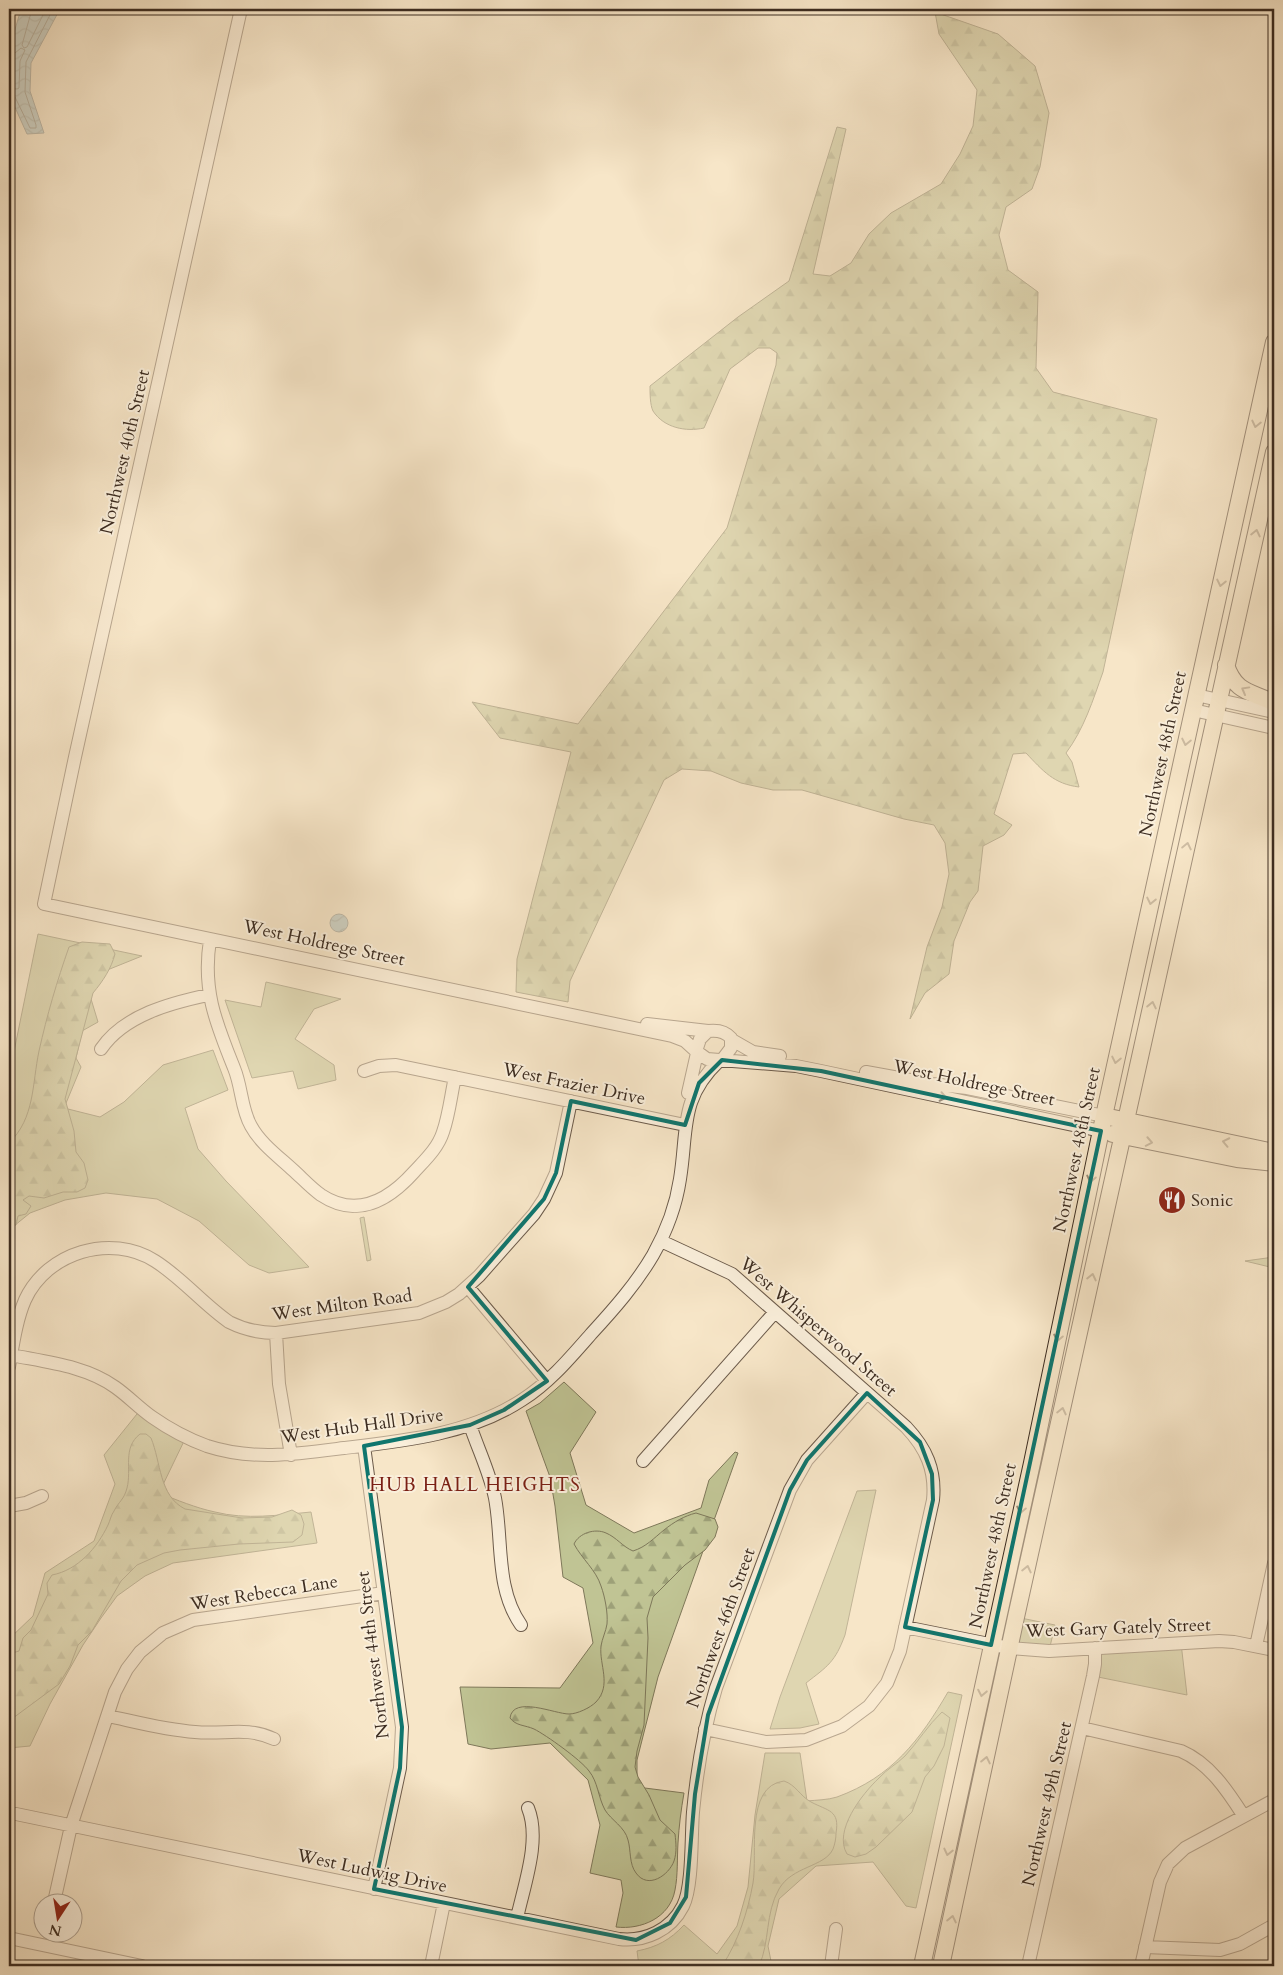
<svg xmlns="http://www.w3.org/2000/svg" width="1283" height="1975" font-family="Cardo,serif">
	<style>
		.green { fill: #c0c494; stroke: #7e785a }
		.forest { fill: url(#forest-firs); stroke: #7e785a }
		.water { fill: url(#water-waves); stroke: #798380 }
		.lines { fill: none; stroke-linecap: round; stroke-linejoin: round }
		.shore { stroke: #6f7570; stroke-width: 1 }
		.minor-casing { stroke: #6c5b4b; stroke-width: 14 }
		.major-casing { stroke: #3d2d21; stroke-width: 18 }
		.minor { stroke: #faefdb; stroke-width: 12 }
		.major { stroke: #f7e6c8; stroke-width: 16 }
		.oneway { stroke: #9a8a74 }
		.oneway2 { stroke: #9c8e7e }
		.marked { fill: none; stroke: #0f766e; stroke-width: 4; stroke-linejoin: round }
		.labels { text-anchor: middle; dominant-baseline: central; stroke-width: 4; stroke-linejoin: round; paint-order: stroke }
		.street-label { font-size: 18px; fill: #3d2d21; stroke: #faefdb }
		.poi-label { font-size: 18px; fill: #3d2d21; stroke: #faefdb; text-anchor: start }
		.neighbourhood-label { font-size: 19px; letter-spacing: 1px; fill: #7a1f14; stroke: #faefdb }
	</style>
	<defs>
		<pattern id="forest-firs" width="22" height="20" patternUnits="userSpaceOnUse" patternTransform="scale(1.25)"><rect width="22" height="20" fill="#c0c494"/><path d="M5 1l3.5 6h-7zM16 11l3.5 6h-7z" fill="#9da078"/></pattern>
		<pattern id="water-waves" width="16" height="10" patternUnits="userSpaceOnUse" patternTransform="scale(1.25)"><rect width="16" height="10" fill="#a1bdc0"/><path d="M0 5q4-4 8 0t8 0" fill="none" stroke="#849a9c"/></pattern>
	</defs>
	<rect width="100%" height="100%" fill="#f7e6c8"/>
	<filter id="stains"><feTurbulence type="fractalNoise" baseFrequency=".004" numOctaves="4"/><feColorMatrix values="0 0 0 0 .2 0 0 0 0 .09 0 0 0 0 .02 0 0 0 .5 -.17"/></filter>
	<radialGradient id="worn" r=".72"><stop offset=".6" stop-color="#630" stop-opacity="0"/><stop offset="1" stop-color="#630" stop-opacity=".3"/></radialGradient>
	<!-- green -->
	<path class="green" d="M38 934 142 956 85 979 98 1022 82 1031 76 1058 81 1067 64 1108 100 1117 124 1102 163 1065 213 1050 228 1090 185 1108 198 1149 226 1181 309 1267 269 1273 249 1265 199 1221 157 1199 106 1193 65 1200 30 1213 9 1230V1076Z
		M266 982 341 999 314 1009 295 1039 334 1065 336 1080 298 1089 293 1071 252 1078 225 1000 261 1007Z
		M364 1217 371 1260 367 1261 360 1218Z
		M1274 1257V1268L1245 1261Z
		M564 1382 596 1412 570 1453 586 1505 634 1533 701 1508 709 1480 735 1452 738 1453 658 1677 637 1760V1787L684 1793C681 1810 679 1826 678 1843 677 1859 678 1875 675 1890 670 1918 641 1930 616 1927L623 1893 621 1880 590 1873 600 1825 588 1780 550 1743 491 1749 468 1744 460 1687 560 1688 593 1643 583 1588 563 1577 555 1506 550 1477 526 1411 540 1403Z
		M141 1409 186 1437 159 1493C177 1500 196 1508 215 1512 246 1520 279 1515 311 1512L317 1543 173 1563 145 1576 117 1596 101 1618 83 1645 50 1704 30 1746 9 1748V1639L33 1616 45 1573 94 1541 115 1484 104 1455Z
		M876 1490 845 1635C835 1662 828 1666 806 1683L819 1724 800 1728 770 1729 780 1697 857 1491Z
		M1016 1617 1055 1625 1049 1651 1009 1648Z
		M1181 1643 1187 1695 1093 1676 1095 1648Z
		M948 1692 962 1695 916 1908 906 1906 873 1862 816 1866 779 1899 768 1946 772 1966H639L637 1951C657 1947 670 1940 684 1925L717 1954 737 1926 748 1887 755 1815 765 1753H800L807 1801C816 1800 828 1800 837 1797 892 1777 920 1740 948 1692Z"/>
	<!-- forest -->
	<path class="forest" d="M935 12 998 34 1035 66 1049 113 1040 167 1032 189 1006 207 999 235 1008 270 1038 292 1036 368 1053 392 1157 419 1103 672C1093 700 1084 729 1066 753L1072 762 1079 787C1054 784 1043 771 1026 753L1013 754 994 814 1012 825 1004 835 983 846 978 891 970 902 954 941 949 974 925 993 910 1019 927 947 942 907 949 874 945 843 934 825 904 819 802 790H773L741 783 711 771 682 769 664 780 570 981 568 1002 516 992 517 959 571 752 500 738 472 702 578 724 727 528 776 365 777 353 770 348H758L730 369 704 428C686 432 664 428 653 411 650 405 650 393 650 386L738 317 789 281 837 127 846 129 813 274 830 276 851 263 869 234 891 213 941 184 960 154 973 126 977 90 939 34Z
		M82 942 110 944 115 954C111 969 103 981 93 993L65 1099 74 1131 76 1152 84 1163 88 1180 85 1188 77 1192H63L44 1198 29 1196 23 1200 31 1206 26 1214 18 1216 16 1225 9 1226V1143C35 1118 32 1084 39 1051 47 1015 57 981 69 947Z
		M140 1434H146L151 1438C161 1462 159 1496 185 1509L242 1518 272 1517 292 1510 301 1515 304 1524 302 1535 293 1542 239 1544 180 1550 164 1553 137 1565 121 1581 92 1631 78 1645 70 1666 59 1684 9 1721V1654L19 1651 23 1638 31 1630 48 1594 47 1583 52 1575C78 1570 97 1548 108 1525 110 1521 111 1515 114 1511 119 1501 124 1500 127 1488 132 1469 122 1448 140 1434Z
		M696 1513 715 1519 718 1527 715 1537 705 1550 685 1565 653 1597 647 1618 648 1638 644 1725 637 1751 635 1767 638 1777 649 1795 660 1820 675 1834C676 1843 677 1852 674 1861 669 1875 648 1890 636 1873 629 1864 631 1850 628 1840 625 1827 611 1820 605 1810 598 1797 598 1782 589 1771 581 1760 546 1735 534 1729 525 1725 516 1726 510 1718 513 1695 555 1714 569 1714 577 1714 590 1708 596 1702 612 1685 599 1665 601 1646 602 1639 606 1631 607 1624 608 1613 605 1597 601 1586 596 1570 582 1559 574 1544 579 1533 595 1528 606 1533 616 1537 623 1547 633 1551 646 1547 654 1538 664 1530 674 1522 684 1516 696 1513Z
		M942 1712 950 1718 944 1746 934 1766 925 1777 912 1812 876 1847 866 1854 855 1857 847 1854C833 1831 862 1794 879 1778 887 1769 897 1764 905 1756 918 1742 928 1725 942 1712Z
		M784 1781C796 1785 800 1796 811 1802 828 1811 840 1810 836 1833 836 1838 835 1844 833 1849 825 1867 792 1866 779 1889 765 1913 770 1942 759 1966H722C738 1942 748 1911 753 1883 758 1854 744 1786 784 1781Z"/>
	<!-- water -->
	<path class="water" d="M21 9H60L31 63 30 91 44 133 27 134 9 94V50Z
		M330 923a9 9 0 1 1 18 0a9 9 0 1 1-18 0Z"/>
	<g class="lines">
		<!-- shore -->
		<path class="shore" d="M32 9 22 45 24 48 27 47 46 9
			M9 54 15 53 21 48 25 50 20 61 19 88 17 89 9 88
			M9 94 15 97 30 128H36V125L25 92 26 62 53 9"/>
		<!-- minor casing -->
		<g class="minor-casing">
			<path id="minor" d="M241 9 75 757 44 904 672 1036 685 1041 696 1051
				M1196 695 1274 712
				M1193 710 1274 728
				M210 940C202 990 216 1023 234 1068 242 1087 241 1109 251 1126 260 1143 279 1157 293 1170 302 1178 311 1188 321 1195 357 1219 389 1200 414 1172 425 1160 438 1148 443 1132 449 1115 451 1095 455 1077
				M647 1024 708 1031
				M732 1040 753 1052 780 1056
				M101 1049C124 1015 171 1003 208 995
				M722 1060 731 1048V1038C725 1031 716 1030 708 1031L700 1039 696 1051 707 1059 796 1066 821 1071 1101 1131
				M364 1071 379 1066 396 1065 685 1125
				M866 1072 932 1084 967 1088 1104 1116
				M688 1093 697 1053
				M661 1241 732 1274 906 1427C926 1448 936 1470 933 1500L900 1651 887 1683 869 1706 842 1726 806 1740 766 1742 705 1729
				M468 1287 547 1381
				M276 1333 279 1384 291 1455
				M11 1355C46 1362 86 1366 115 1387 128 1396 139 1408 152 1417 169 1429 188 1439 207 1446 253 1461 298 1454 344 1448 405 1441 470 1434 522 1400 549 1383 570 1358 591 1334 614 1309 636 1284 653 1255 666 1232 676 1206 680 1179 688 1130 679 1099 719 1061
				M9 1367C13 1345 16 1321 25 1300 47 1252 111 1233 155 1261 182 1278 203 1304 229 1322 245 1330 259 1333 276 1333L419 1313 446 1302 459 1294 479 1276 534 1214 544 1199 556 1173 571 1101
				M470 1425C478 1449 490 1473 495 1498 503 1540 495 1588 521 1625
				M364 1446 402 1727 400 1768 374 1889
				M643 1461 775 1312
				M9 1506 26 1503 42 1496
				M905 1627 1009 1648 1049 1651 1219 1641 1234 1642 1274 1650
				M1256 1646 1274 1563
				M108 1716C136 1722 165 1730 195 1732 225 1735 246 1726 274 1739
				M1082 1728 1181 1751C1209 1763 1227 1790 1243 1815
				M16 1814 619 1939C645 1942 671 1930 683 1906 693 1886 691 1836 693 1812 697 1770 704 1728 716 1688L790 1490 807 1460 867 1393
				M54 1902 71 1826 115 1692 127 1669 140 1652 163 1633 193 1620 384 1593
				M517 1918C524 1885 541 1840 528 1808
				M9 1938 142 1966
				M1145 1947 1220 1950 1240 1944 1274 1925
				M431 1966 444 1903
				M831 1966 836 1929
				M1028 1966 1093 1676 1095 1664V1648
				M1141 1966 1160 1882 1168 1864 1185 1848 1274 1800"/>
		</g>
		<!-- major casing -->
		<g class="major-casing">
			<path id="major" d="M1226 665C1236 694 1251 691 1274 703
				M1104 1116 1274 1152
				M1113 1134 1237 1159 1274 1163
				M922 1966 1032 1463 1104 1116 1274 342
				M941 1966 1016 1617 1274 452"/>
		</g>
		<!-- minor -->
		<use href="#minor" class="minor"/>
		<!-- major -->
		<use href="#major" class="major"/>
	</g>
	<!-- one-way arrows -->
	<defs><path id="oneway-chevron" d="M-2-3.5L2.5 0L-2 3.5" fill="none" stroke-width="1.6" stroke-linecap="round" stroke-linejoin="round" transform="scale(1.25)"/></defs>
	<g class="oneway">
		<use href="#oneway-chevron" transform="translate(1256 424) rotate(103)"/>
		<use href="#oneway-chevron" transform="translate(1256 533) rotate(-77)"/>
		<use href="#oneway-chevron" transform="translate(1221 583) rotate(102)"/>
		<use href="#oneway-chevron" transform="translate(1245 690) rotate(-151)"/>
		<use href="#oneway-chevron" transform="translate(1186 742) rotate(102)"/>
		<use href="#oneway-chevron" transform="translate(1187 846) rotate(-78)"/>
		<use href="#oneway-chevron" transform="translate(1151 901) rotate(102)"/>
		<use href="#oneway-chevron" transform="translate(1152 1005) rotate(-78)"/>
		<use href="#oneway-chevron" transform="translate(1116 1060) rotate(102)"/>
		<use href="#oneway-chevron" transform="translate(1149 1142) rotate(11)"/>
		<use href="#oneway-chevron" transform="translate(1226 1142) rotate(-168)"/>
		<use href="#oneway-chevron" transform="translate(1091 1179) rotate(102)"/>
		<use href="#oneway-chevron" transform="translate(1092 1277) rotate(-77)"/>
		<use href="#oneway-chevron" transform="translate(1058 1338) rotate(102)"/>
		<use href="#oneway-chevron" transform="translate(1062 1411) rotate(-77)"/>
		<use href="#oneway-chevron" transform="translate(1021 1510) rotate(102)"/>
		<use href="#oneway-chevron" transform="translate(1027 1569) rotate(-77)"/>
		<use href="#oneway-chevron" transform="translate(982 1693) rotate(101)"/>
		<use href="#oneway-chevron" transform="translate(986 1760) rotate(-78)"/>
		<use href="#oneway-chevron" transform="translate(948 1852) rotate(103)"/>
		<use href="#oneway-chevron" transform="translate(952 1919) rotate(-78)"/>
	</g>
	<use class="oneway2" href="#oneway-chevron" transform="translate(943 1097) rotate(12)"/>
	<!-- marked area -->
	<path d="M0 0H1283V1975H0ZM722 1060 821 1071 1101 1131 991 1645 905 1627 933 1500 932 1474 920 1442 867 1393 807 1460 790 1490 708 1715 695 1794 686 1897 670 1923 636 1940 374 1889 400 1768 402 1727 364 1446 470 1425 504 1410 547 1381 468 1287 544 1199 556 1173 571 1101 685 1125 699 1083Z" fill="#f7e6c8" fill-opacity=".55" fill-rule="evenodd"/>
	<path class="marked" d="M722 1060 821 1071 1101 1131 991 1645 905 1627 933 1500 932 1474 920 1442 867 1393 807 1460 790 1490 708 1715 695 1794 686 1897 670 1923 636 1940 374 1889 400 1768 402 1727 364 1446 470 1425 504 1410 547 1381 468 1287 544 1199 556 1173 571 1101 685 1125 699 1083Z"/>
	<!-- icons -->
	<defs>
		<g id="restaurant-disc" transform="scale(1.4375)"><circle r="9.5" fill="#8f2418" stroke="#faefdb"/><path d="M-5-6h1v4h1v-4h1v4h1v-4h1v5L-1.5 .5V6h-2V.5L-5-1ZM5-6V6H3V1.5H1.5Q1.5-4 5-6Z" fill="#fff"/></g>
	</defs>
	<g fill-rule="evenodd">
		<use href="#restaurant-disc" x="1172" y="1200"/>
	</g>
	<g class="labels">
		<!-- street labels -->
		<g class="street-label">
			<text transform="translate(125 452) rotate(-77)">Northwest 40th Street</text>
			<text transform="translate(1163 754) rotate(-78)">Northwest 48th Street</text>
			<text transform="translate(324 943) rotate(12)">West Holdrege Street</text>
			<text transform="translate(974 1083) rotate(12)">West Holdrege Street</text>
			<text transform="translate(574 1084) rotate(12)">West Frazier Drive</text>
			<text transform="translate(1077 1150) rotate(-78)">Northwest 48th Street</text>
			<text transform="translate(342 1305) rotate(-8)">West Milton Road</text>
			<text transform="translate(818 1327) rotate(41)">West Whisperwood Street</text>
			<text transform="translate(362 1426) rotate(-8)">West Hub Hall Drive</text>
			<text transform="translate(993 1546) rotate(-78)">Northwest 48th Street</text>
			<text transform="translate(264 1593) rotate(-9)">West Rebecca Lane</text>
			<text transform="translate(721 1628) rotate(-70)">Northwest 46th Street</text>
			<text transform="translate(1118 1628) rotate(-2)">West Gary Gately Street</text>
			<text transform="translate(373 1655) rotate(-97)">Northwest 44th Street</text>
			<text transform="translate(1047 1804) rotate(-77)">Northwest 49th Street</text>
			<text transform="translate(372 1871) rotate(12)">West Ludwig Drive</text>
		</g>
		<!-- poi labels -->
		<g class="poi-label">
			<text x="1191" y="1200">Sonic</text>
		</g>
		<!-- neighbourhood labels -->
		<g class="neighbourhood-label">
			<text x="475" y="1485">HUB HALL HEIGHTS</text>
		</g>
	</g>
	<!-- margin -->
	<rect width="1283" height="1975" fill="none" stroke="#f7e6c8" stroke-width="30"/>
	<rect x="10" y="10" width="1263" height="1955" fill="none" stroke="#3d2d21" stroke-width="2.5"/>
	<rect x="15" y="15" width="1253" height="1945" fill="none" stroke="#3d2d21"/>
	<!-- north arrow -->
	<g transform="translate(58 1918) rotate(192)"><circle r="24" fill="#faefdb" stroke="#aea191"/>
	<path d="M0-4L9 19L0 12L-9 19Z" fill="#8f2418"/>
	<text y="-8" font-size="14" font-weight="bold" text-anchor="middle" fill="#3d2d21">N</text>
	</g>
	<rect width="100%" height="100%" filter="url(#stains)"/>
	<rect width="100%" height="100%" fill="url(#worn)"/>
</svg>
